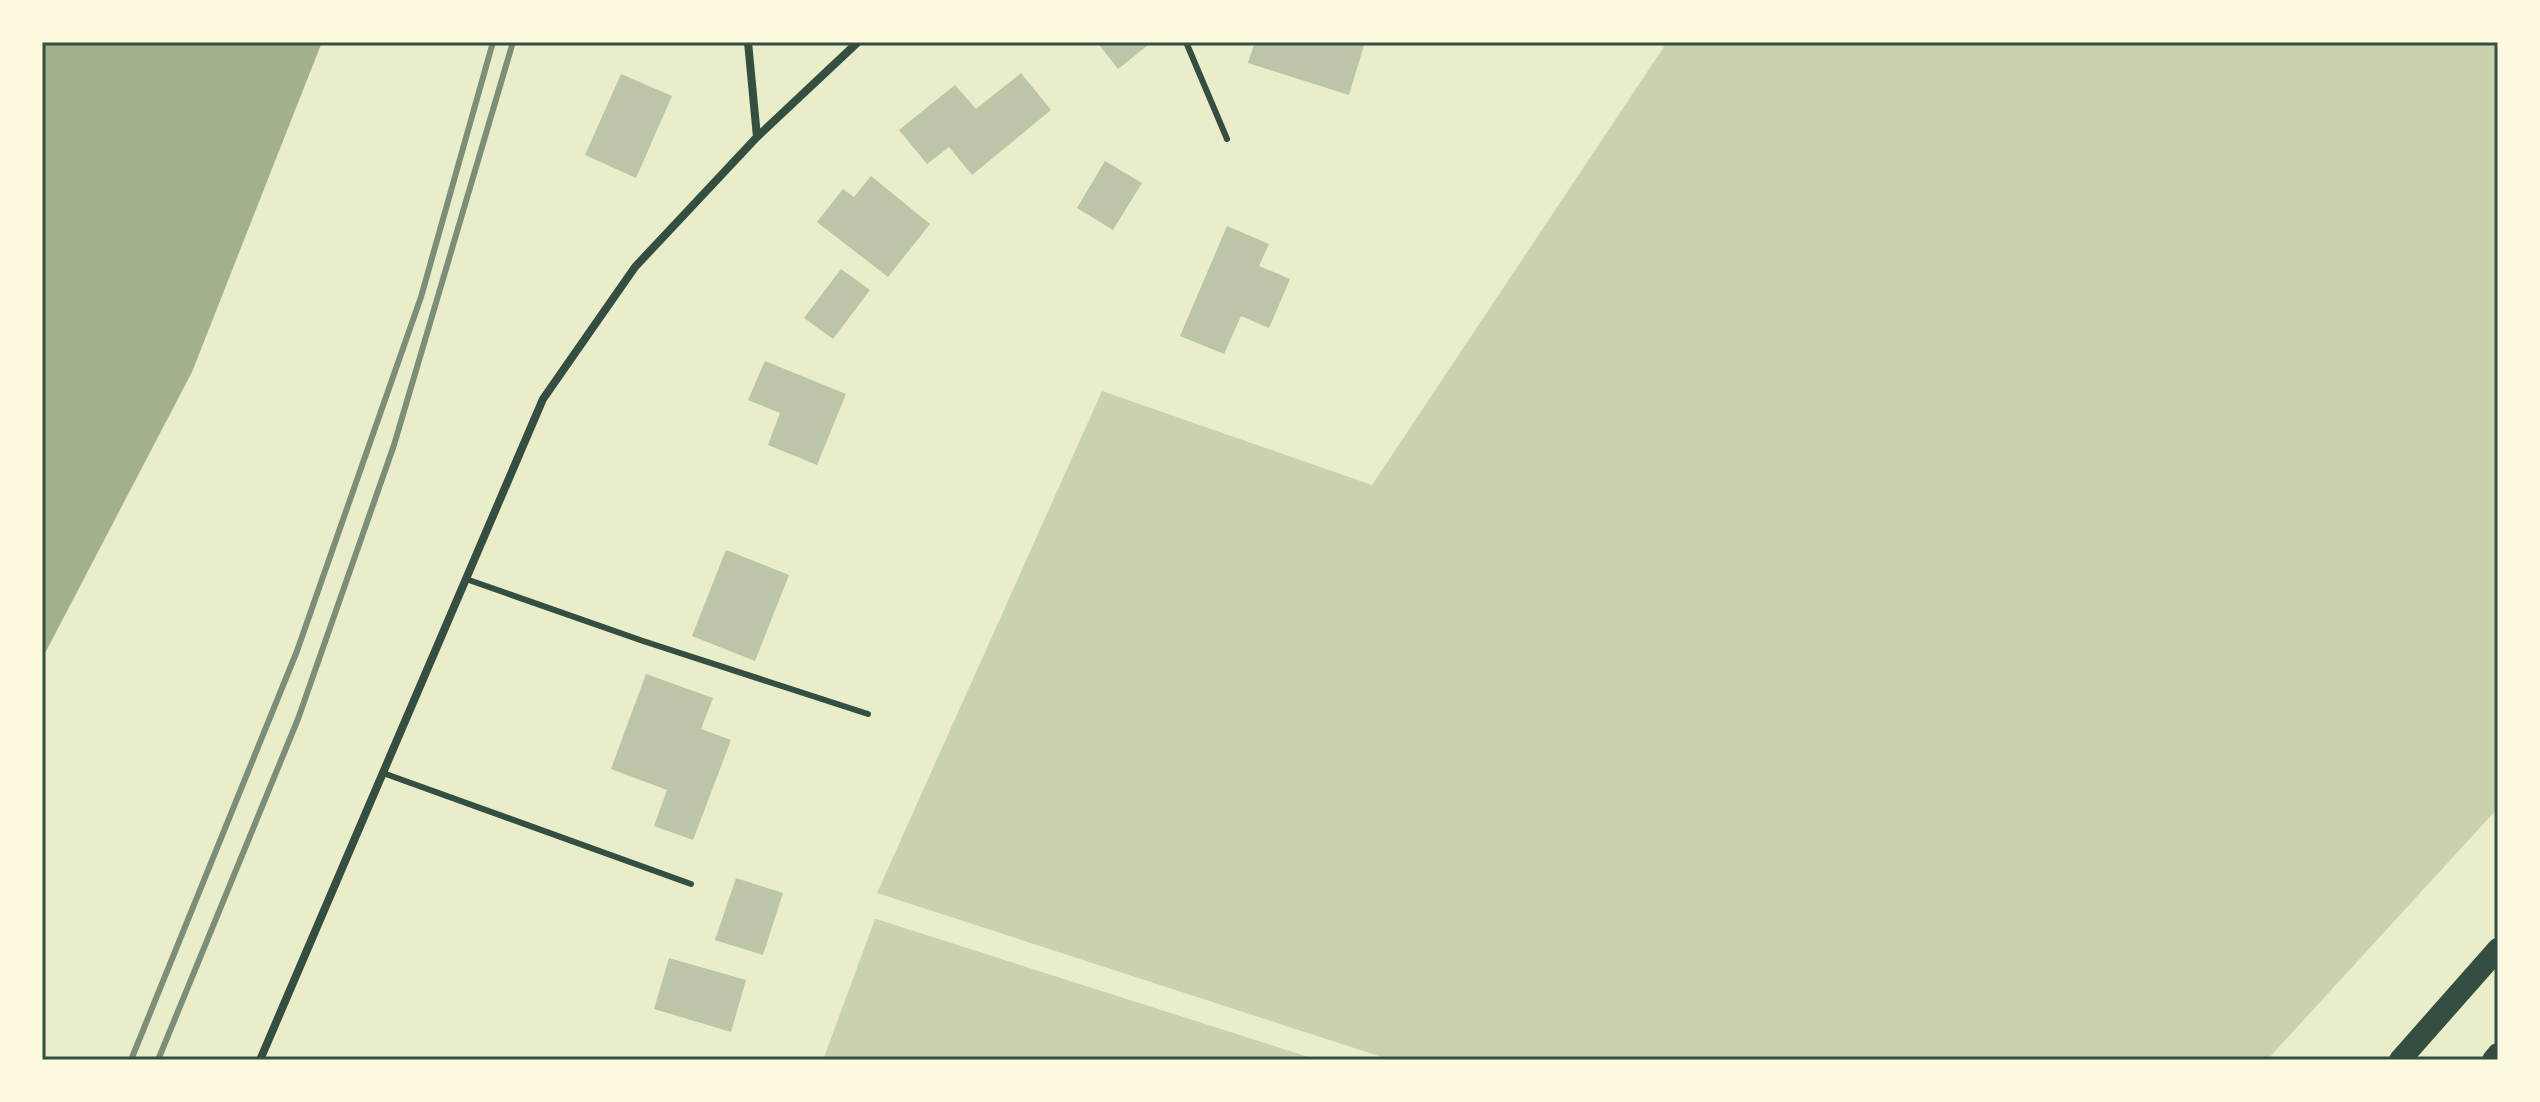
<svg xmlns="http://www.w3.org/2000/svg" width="2540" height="1102" font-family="Rubik,sans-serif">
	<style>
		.green { fill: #cad2ad }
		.water { fill: #a3b18a }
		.building { fill: #bcc5a7 }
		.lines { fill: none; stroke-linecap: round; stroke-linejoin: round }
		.service { stroke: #344e41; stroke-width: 6 }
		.minor { stroke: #344e41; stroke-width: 8 }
		.trunk { stroke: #344e41; stroke-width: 22 }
		.rail { stroke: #7c8e77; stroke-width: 6 }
		.neatline { fill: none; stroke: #344e41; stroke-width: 3 }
	</style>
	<rect width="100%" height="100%" fill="#e9edc9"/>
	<!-- green -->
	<path class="green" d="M1667 42H2498V808L2267 1060H1391L877 893 1102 391 1372 485Z
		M875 919H876L1318 1060H823Z"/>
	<!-- water -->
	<path class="water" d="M42 42H322L192 372 42 659Z"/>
	<!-- building -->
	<path class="building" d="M1097 42H1152L1118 69Z
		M1255 42H1365L1349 95 1248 63Z
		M1021 73 1051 110 972 175 949 147 927 164 899 130 955 85 976 109Z
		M621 74 672 96 636 178 585 155Z
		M1105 161 1142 183 1113 230 1077 208Z
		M871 176 930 224 888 277 817 222 843 189 854 197Z
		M1227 226 1269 244 1259 266 1290 279 1269 328 1241 316 1224 354 1180 336Z
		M841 269 870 290 833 339 804 318Z
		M765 361 846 394 817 465 768 445 780 413 748 400Z
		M726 550 789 575 755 661 692 636Z
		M646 674 713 698 701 729 731 740 693 840 654 826 667 790 611 769Z
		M736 878 783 893 763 955 715 940Z
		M669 958 746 980 731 1032 654 1009Z"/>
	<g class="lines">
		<!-- service -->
		<path class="service" d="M1186 42 1227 139
			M466 579 643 641 868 714
			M383 773 691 884"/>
		<!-- minor -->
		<path class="minor" d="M748 42 757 137
			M260 1060 543 399 635 267 757 137 858 42"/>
		<!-- trunk -->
		<path class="trunk" d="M2400 1060 2498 949
			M2493 1060 2498 1054"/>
		<!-- rail -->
		<path class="rail" d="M131 1060 297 651 421 297 493 42
			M158 1060 298 719 394 445 513 42"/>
	</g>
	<!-- border -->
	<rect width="2540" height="1102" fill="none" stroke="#fefae0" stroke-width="88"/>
	<rect x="44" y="44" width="2452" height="1014" class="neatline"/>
</svg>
